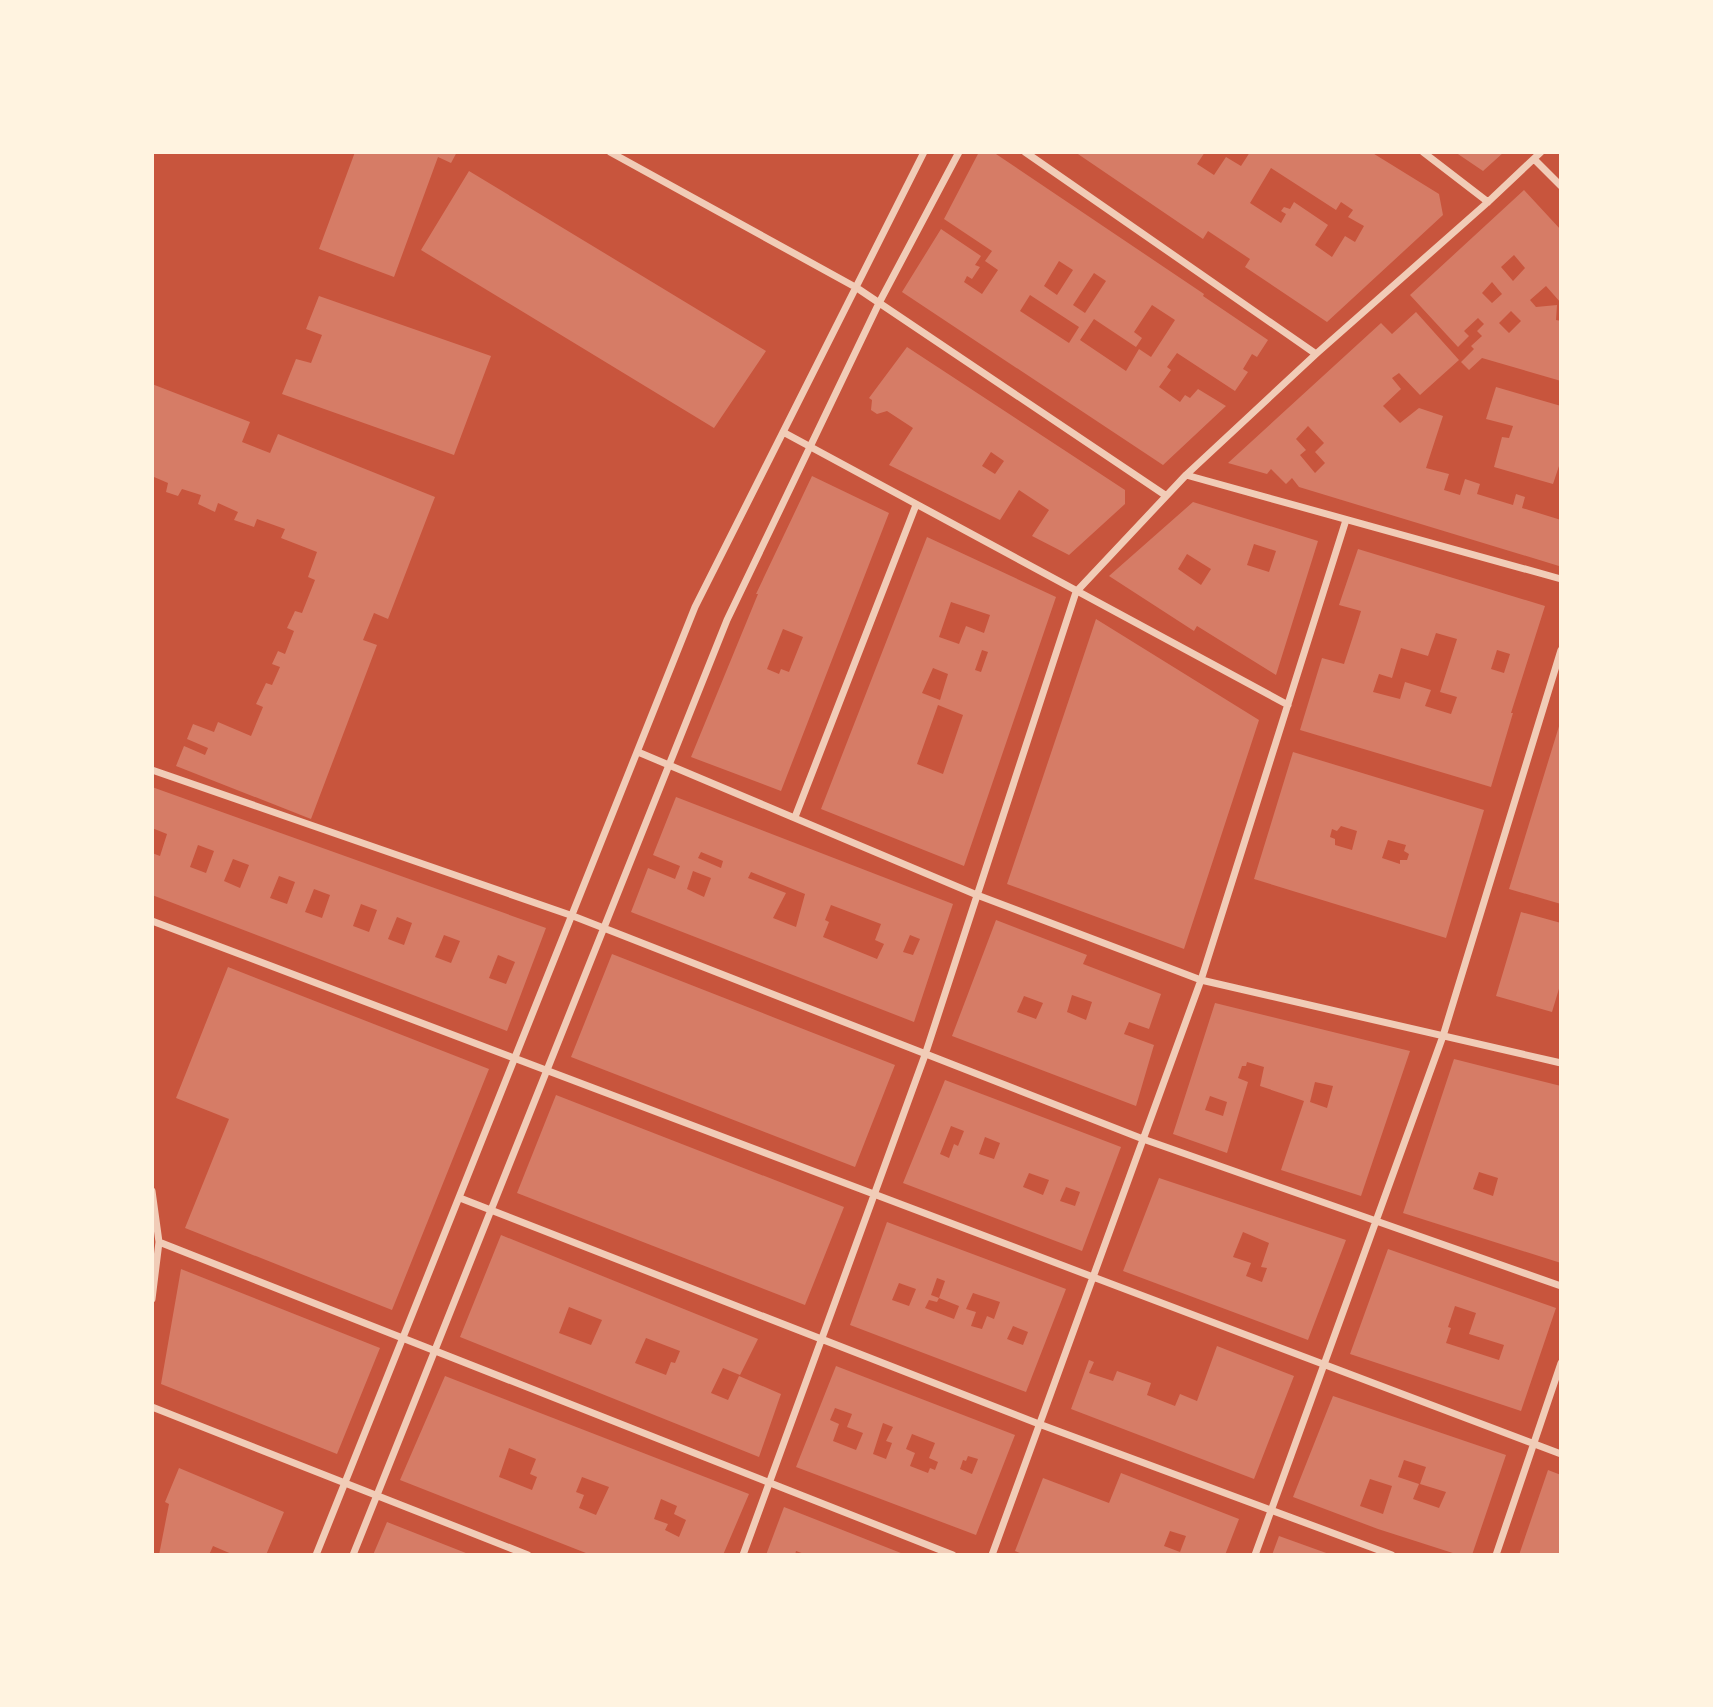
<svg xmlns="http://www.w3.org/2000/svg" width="1713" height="1707" font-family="Rubik,sans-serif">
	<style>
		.building { fill: #d67c66; fill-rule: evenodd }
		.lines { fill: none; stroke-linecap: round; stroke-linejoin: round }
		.minor { stroke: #f1ccb7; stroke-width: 7 }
	</style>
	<rect width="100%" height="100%" fill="#c8553d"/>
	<!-- building -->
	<path class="building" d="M355 152H457L451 163 438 157 394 277 319 249Z
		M979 152H993L1204 294 1203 296 1268 340 1257 357 1252 354 1243 369 1248 372 1235 391 1177 353 1167 367 1171 370 1159 387 1180 402 1185 395 1190 398 1198 389 1226 406 1163 465 902 292 941 229 981 256 975 265 980 267 972 279 967 276 964 282 982 294 998 270 985 261 992 251 944 219ZM1059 261 1073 270 1057 295 1044 286ZM1094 273 1106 281 1085 313 1073 305ZM1030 295 1079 327 1069 343 1020 311ZM1152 305 1175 320 1151 357 1139 349 1126 371 1080 340 1094 319 1136 347 1142 338 1134 332Z
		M1075 152H1205L1197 164 1214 175 1226 157 1241 166 1250 152H1371L1439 194 1443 215 1327 322 1245 267 1250 259 1208 231 1203 239ZM1271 168 1336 210 1341 202 1353 210 1348 217 1364 226 1355 242 1345 236 1332 257 1315 245 1328 225 1294 202 1290 209 1284 207 1281 211 1286 214 1281 223 1250 203Z
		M1455 152H1504L1483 171Z
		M469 171 766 351 714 428 421 250Z
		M1524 190 1561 230V303L1546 286 1530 300 1536 307 1557 305 1556 320 1561 321V381L1482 358 1469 370 1461 362 1474 349 1471 346 1482 336 1477 331 1484 324 1478 318 1464 331 1469 336 1458 347 1410 295ZM1514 255 1525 268 1513 281 1501 267ZM1492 282 1502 294 1492 303 1482 293ZM1511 311 1521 321 1509 333 1499 323Z
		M319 296 491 356 454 455 282 394 296 359 311 363 322 335 306 329Z
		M1416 312 1459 360 1420 395 1399 373 1392 378 1401 389 1383 406 1400 423 1419 408 1443 416 1426 468 1449 474 1444 490 1460 495 1465 479 1480 484 1477 494 1513 505 1516 494 1525 497 1522 508 1561 520 1559 566 1299 487 1292 478 1286 484 1271 469 1267 474 1228 463 1381 323 1392 334ZM1308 426 1324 443 1315 452 1325 463 1315 473 1300 455 1306 450 1296 439Z
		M907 347 1125 490V504L1069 555 1032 536 1049 510 1019 490 1000 520 889 465 913 428 887 411 877 414 871 410 872 400 869 398ZM991 452 1004 461 995 474 982 466Z
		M152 384 250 422 242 442 270 453 278 434 435 497 388 619 374 613 363 640 377 645 311 819 176 766 184 746 205 755 208 748 187 739 193 724 214 732 218 722 251 736 263 707 256 704 266 683 272 685 280 667 272 664 278 651 285 654 294 631 287 628 295 611 302 613 315 580 308 577 317 552 281 538 285 529 257 519 254 527 234 520 238 512 218 503 215 512 198 504 201 495 182 489 178 496 166 492 168 483 154 477 152 479Z
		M1496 387 1561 406V460L1553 484 1494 467 1502 437 1509 438 1513 426 1486 419Z
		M812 476 889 513 781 791 691 757 758 594H756ZM783 629 803 637 789 672 781 669 779 674 767 669Z
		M1193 502 1318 541 1276 675 1197 626 1194 631 1109 576ZM1254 544 1276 551 1269 572 1247 565ZM1187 554 1211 569 1201 585 1178 569Z
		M927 537 1056 597 964 866 821 809ZM951 602 990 615 984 633 966 626 959 644 939 637ZM982 650 988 652 981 672 975 670ZM933 668 948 674 940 700 922 693ZM938 705 963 715 943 774 917 764Z
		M1358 549 1545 606 1511 713H1513L1491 787 1300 730 1322 658 1344 664 1357 624 1361 611 1339 605ZM1436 633 1457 639 1440 692 1457 697 1451 714 1425 706 1431 690 1405 682 1400 699 1373 692 1379 674 1392 678 1401 648 1428 656ZM1497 650 1510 654 1504 673 1491 669Z
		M1096 619 1259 720 1184 949 1007 884Z
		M1560 723H1561V904L1509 889Z
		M1293 752 1484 810 1446 938 1254 879ZM1341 826 1357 831 1352 850 1335 845V839L1330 837 1332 829 1337 831ZM1388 840 1406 845 1404 851 1409 854 1407 860H1400V864L1382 858Z
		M152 787 546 928 507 1031 152 895V853L160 856 167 834 152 828ZM198 845 214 851 206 873 190 867ZM233 859 249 865 240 888 224 881ZM279 876 295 882 287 904 270 898ZM314 889 330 895 322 918 305 912ZM361 904 377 910 369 932 353 926ZM397 917 412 923 404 945 388 939ZM444 935 460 941 451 963 435 957ZM498 955 515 962 506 984 489 978Z
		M676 797 953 904 914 1022 631 912 648 868 675 879 680 866 653 855ZM701 852 723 861 721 868 698 858ZM693 871 711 878 704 897 687 889ZM751 872 805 894 796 927 773 918 786 893 748 878ZM831 905 881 924 875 940 884 944 877 959 823 937 829 922 825 920ZM910 935 920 939 913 955 903 952Z
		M1521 912 1561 923V982L1552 1012 1496 996Z
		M996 920 1087 955 1083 964 1161 994 1149 1029 1129 1022 1124 1034 1154 1045 1136 1106 952 1036ZM1072 995 1092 1002 1086 1020 1067 1012ZM1024 996 1043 1003 1036 1019 1017 1012Z
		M612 954 895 1065 855 1167 571 1057Z
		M228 967 489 1069 392 1310 185 1228 229 1119 176 1098Z
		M1215 1003 1410 1051 1361 1196 1281 1170 1304 1101 1260 1086 1264 1067 1247 1062 1246 1066H1242L1238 1078 1248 1082 1227 1153 1173 1134ZM1315 1082 1333 1086 1327 1108 1310 1102ZM1210 1096 1227 1102 1223 1116 1205 1110Z
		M1454 1059 1561 1086V1263L1403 1213ZM1479 1172 1498 1178 1493 1196 1473 1189Z
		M945 1080 1121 1147 1082 1251 903 1183ZM951 1126 964 1131 958 1146 954 1144 949 1158 940 1154ZM985 1137 1000 1143 994 1159 979 1154ZM1029 1173 1049 1180 1043 1195 1023 1187ZM1066 1187 1080 1192 1075 1206 1060 1201Z
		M556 1095 844 1207 805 1305 517 1193Z
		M1159 1178 1346 1240 1308 1340 1123 1271ZM1243 1232 1269 1243 1261 1267 1267 1268 1262 1282 1246 1276 1251 1263 1233 1257Z
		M887 1222 1066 1289 1026 1392 850 1325ZM937 1278 945 1281 939 1298 959 1306 954 1319 925 1308 929 1300 937 1302 939 1298 931 1295ZM899 1283 916 1289 909 1306 892 1300ZM973 1293 1000 1302 994 1319 987 1316 982 1329 971 1326 976 1312 966 1309ZM1013 1326 1028 1332 1023 1345 1007 1339Z
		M501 1235 758 1339 740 1375 723 1368 711 1393 728 1400 739 1376 781 1394 759 1457 460 1337ZM569 1307 602 1320 591 1345 559 1333ZM646 1338 680 1351 675 1363 671 1362 666 1375 635 1363Z
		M1388 1249 1556 1308 1521 1411 1350 1354ZM1455 1306 1476 1313 1469 1334 1504 1345 1499 1360 1446 1343 1451 1328 1448 1327Z
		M181 1269 380 1348 337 1454 161 1384Z
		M1217 1346 1294 1376 1254 1479 1071 1409 1089 1360 1094 1362 1089 1373 1113 1381 1117 1371 1151 1383 1147 1395 1175 1406 1180 1394 1197 1401Z
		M836 1366 1015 1435 976 1535 796 1467ZM835 1408 852 1414 847 1427 863 1433 856 1450 833 1441 839 1424 830 1420ZM883 1423 893 1427 886 1441 892 1443 886 1459 873 1454ZM912 1434 935 1443 929 1458 938 1462 935 1470 930 1468 928 1473 910 1466 915 1453 906 1449ZM968 1456 978 1459 972 1474 960 1469 963 1460 966 1461Z
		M445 1376 749 1494 723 1555H591L400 1480ZM509 1448 536 1459 530 1474 537 1477 532 1490 499 1477ZM582 1477 609 1487 596 1515 579 1508 584 1495 576 1492ZM661 1499 677 1506 674 1514 686 1520 679 1537 665 1530 668 1524 654 1519Z
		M1333 1396 1506 1455 1472 1555H1459L1378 1529 1293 1497ZM1404 1460 1426 1467 1420 1484 1446 1492 1439 1508 1413 1499 1419 1484 1398 1477ZM1370 1479 1392 1486 1383 1514 1360 1506Z
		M179 1468 284 1512 266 1555H234L213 1546 209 1555H159L169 1504 165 1502Z
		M1548 1470 1561 1475V1555H1519Z
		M1121 1473 1239 1519 1225 1555H1025L1015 1551 1043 1478 1109 1503ZM1170 1531 1186 1536 1180 1552 1164 1546Z
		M784 1507 906 1555H807L796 1551 795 1555H766Z
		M387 1522 471 1555H373Z
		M1279 1536 1329 1554V1555H1272Z"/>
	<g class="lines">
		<!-- minor -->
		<path class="minor" d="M610 152 857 288 1165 495
			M1025 152 1316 354
			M1423 152 1488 202
			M1534 159 1561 186
			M783 432 1288 705
			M1186 475 1561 579
			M638 752 977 895 1201 980 1561 1063
			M152 770 573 916 1143 1139 1561 1286
			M795 817 916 505
			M152 921 1561 1454
			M152 1191 159 1242 152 1299
			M460 1198 1039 1424 1392 1555
			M159 1242 953 1555
			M152 1407 528 1555
			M316 1555 695 607 924 152
			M353 1555 727 620 879 303 959 152
			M743 1555 925 1055 1076 592 1186 475 1316 354 1488 202 1541 152
			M992 1555 1201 980 1346 520
			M1255 1555 1443 1036 1561 650
			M1496 1555 1561 1363"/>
	</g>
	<!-- border -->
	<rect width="1713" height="1707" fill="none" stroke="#fff3e0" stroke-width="308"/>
</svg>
